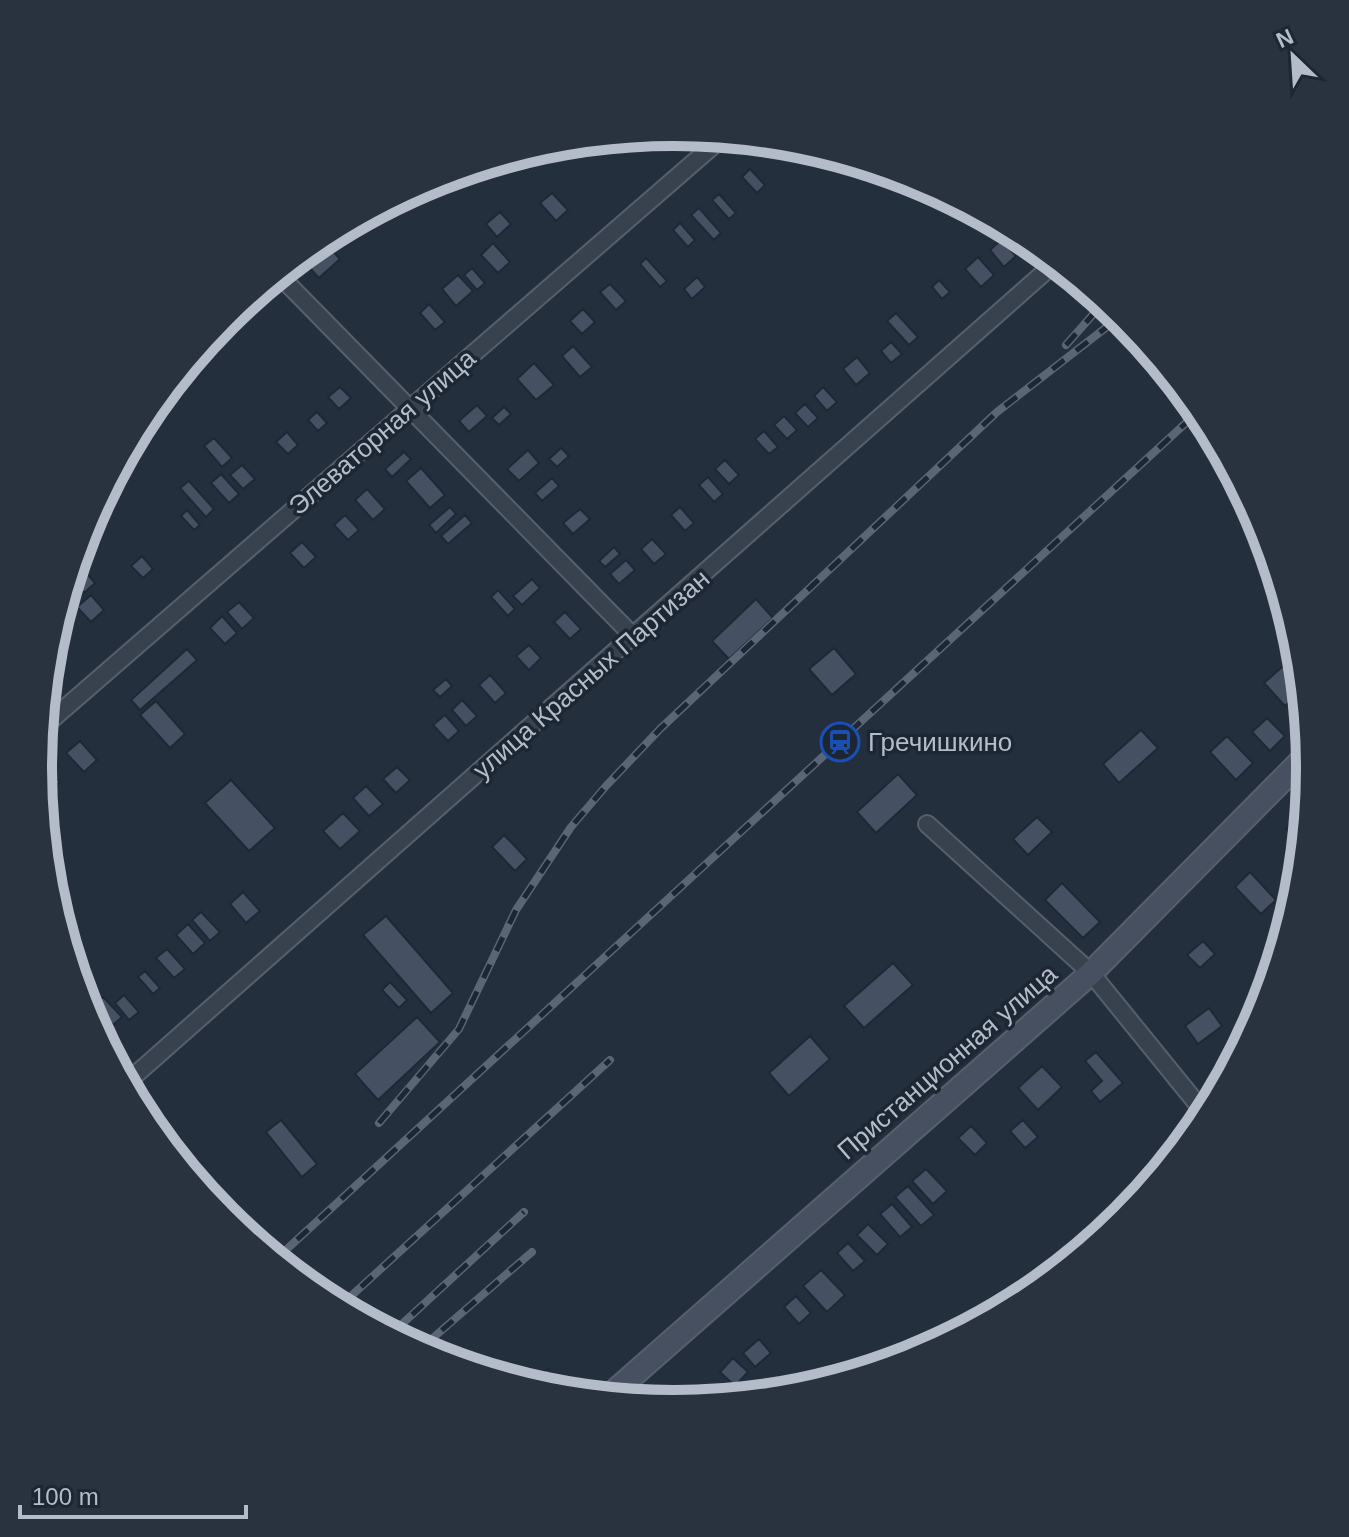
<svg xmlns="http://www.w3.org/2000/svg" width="1349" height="1537" font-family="Helvetica,sans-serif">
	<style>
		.building { fill: #455162; stroke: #1f2835; stroke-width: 2 }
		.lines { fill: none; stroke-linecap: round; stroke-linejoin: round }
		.street-casing { stroke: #565f6c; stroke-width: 20 }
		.secondary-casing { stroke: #565f6c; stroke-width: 26 }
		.street { stroke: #38414e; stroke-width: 16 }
		.secondary { stroke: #465061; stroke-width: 22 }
		.rail-casing { stroke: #5a6575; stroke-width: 8 }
		.rail { stroke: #1d2633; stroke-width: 5; stroke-dasharray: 15; stroke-linecap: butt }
		.labels { text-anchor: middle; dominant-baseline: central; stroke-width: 7; stroke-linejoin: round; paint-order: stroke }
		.street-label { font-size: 26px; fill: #b4bcc9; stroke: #1d2633 }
		.poi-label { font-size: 26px; fill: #b4bcc9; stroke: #1d2633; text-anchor: start }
		.rim { fill: none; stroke: #b4bcc9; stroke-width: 10 }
	</style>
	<rect width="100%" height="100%" fill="#242f3e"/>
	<!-- building -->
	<path class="building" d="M777 142 799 144 803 148 791 158Z
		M750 169 765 185 757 193 742 177Z
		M552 193 568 210 556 221 540 203Z
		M719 194 736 213 729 219 712 200Z
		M699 208 721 233 714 240 691 215Z
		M500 212 511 224 497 237 486 224Z
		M680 223 695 240 688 247 673 230Z
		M1001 240 1016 256 1004 267 990 250Z
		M493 243 510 262 498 273 481 255Z
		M329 247 340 259 319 278 308 266Z
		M978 257 994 275 981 287 965 269Z
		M646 258 667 281 660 287 640 264Z
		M472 268 485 283 477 290 464 275Z
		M458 275 473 291 456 306 442 289Z
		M697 277 705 287 692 299 684 289Z
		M939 280 950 292 942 299 932 287Z
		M610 284 626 301 616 310 600 292Z
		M429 304 445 322 435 330 420 313Z
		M583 309 595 322 582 334 570 321Z
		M896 313 918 337 909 345 887 321Z
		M891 342 902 354 891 363 881 351Z
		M573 346 592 367 580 377 562 356Z
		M857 357 870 373 856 385 843 369Z
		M534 363 554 385 536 400 517 379Z
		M340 387 351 398 339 409 328 397Z
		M823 387 837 402 827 411 814 396Z
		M805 404 818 418 808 427 795 413Z
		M477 405 487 416 469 432 459 421Z
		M504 407 511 414 499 425 492 418Z
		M317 412 327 423 318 431 308 420Z
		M784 416 797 430 787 439 774 425Z
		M764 431 778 447 769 454 755 439Z
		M287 432 298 445 288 454 276 442Z
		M214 438 232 458 222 467 204 446Z
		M561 448 569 456 557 467 549 459Z
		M528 450 539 463 519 481 507 469Z
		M404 452 411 459 392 477 385 469Z
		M725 460 739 475 729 484 715 469Z
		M242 465 255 479 243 489 230 475Z
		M421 468 445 495 430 508 406 481Z
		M221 474 239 494 229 503 211 483Z
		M708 477 723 494 714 502 699 485Z
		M552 478 559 486 542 501 535 493Z
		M189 481 214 509 206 517 180 488Z
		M367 489 385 509 373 520 355 500Z
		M450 507 456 514 436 533 429 525Z
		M680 507 694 523 685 531 671 515Z
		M580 509 590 519 573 534 563 523Z
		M187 510 200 525 194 530 181 516Z
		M345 515 359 530 348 540 334 525Z
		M465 515 472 523 448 544 441 536Z
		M652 539 666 554 654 564 641 549Z
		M302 542 316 557 304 568 290 553Z
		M614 547 620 554 605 567 599 561Z
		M142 556 153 569 143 578 131 566Z
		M626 560 635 570 619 584 610 574Z
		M84 570 95 583 84 593 73 580Z
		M532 579 540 588 522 605 513 596Z
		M498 590 515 609 508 616 491 597Z
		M91 595 104 610 91 622 77 607Z
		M756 599 773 618 729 659 712 641Z
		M239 602 254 618 242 629 227 612Z
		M565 612 581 629 570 639 554 622Z
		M222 616 237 633 225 644 210 628Z
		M57 623 67 635 56 645 51 640Z
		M529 645 541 658 529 670 516 656Z
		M834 648 856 674 832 695 809 669Z
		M187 649 197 660 140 710 131 700Z
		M1290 660 1302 673 1303 690 1285 706 1264 683Z
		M490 675 506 693 495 703 479 685Z
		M446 679 452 686 440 697 433 690Z
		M462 700 477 716 466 726 452 710Z
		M156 701 185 734 170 748 140 715Z
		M445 715 459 731 448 741 433 725Z
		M1267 718 1285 736 1270 751 1252 732Z
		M1141 730 1158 748 1119 783 1103 764Z
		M1227 736 1253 763 1236 780 1210 752Z
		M80 741 97 760 84 772 66 753Z
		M397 767 410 780 396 793 383 779Z
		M49 770 60 782 51 791 39 779Z
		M898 774 917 795 876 833 857 812Z
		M231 780 275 828 249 851 205 803Z
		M366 786 383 804 369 816 353 798Z
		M343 813 360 831 340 849 323 831Z
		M1299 815 1306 822 1303 845 1286 829Z
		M1037 817 1052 832 1028 855 1013 839Z
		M504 835 527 859 515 871 492 847Z
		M1250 872 1276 900 1261 914 1235 887Z
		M1062 883 1100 922 1083 938 1045 900Z
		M243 892 260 911 246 923 230 904Z
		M201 912 220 932 210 941 192 920Z
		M386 916 453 993 431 1013 363 935Z
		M188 924 205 943 193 954 176 935Z
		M1203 941 1215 954 1200 968 1187 955Z
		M167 949 185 969 174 978 156 958Z
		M893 963 913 985 864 1028 844 1006Z
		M145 971 160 988 153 994 138 977Z
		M390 982 407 1000 399 1008 382 990Z
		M124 995 139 1012 129 1020 115 1003Z
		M103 997 122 1017 113 1025 95 1004Z
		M1209 1008 1222 1026 1198 1044 1185 1026Z
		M417 1017 440 1042 378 1100 355 1074Z
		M810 1036 830 1059 789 1096 769 1073Z
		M1096 1052 1123 1083 1100 1102 1091 1091 1102 1081 1085 1061Z
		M1042 1066 1062 1087 1038 1110 1018 1088Z
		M281 1120 317 1164 302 1177 266 1132Z
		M1023 1120 1038 1137 1025 1148 1010 1131Z
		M971 1126 987 1143 975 1155 958 1138Z
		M926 1169 947 1191 933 1204 912 1181Z
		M1156 1169 1161 1174 1143 1196 1135 1188Z
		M908 1186 934 1215 921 1226 895 1197Z
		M233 1201 252 1223 241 1232 220 1213Z
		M892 1204 912 1227 900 1237 880 1214Z
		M868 1224 888 1244 877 1255 857 1235Z
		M848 1243 865 1261 853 1271 837 1253Z
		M821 1270 845 1295 827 1312 803 1286Z
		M796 1296 811 1313 799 1324 784 1307Z
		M759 1339 771 1353 755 1367 743 1353Z
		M733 1358 748 1372 735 1386 720 1372Z
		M548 1369 565 1394 524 1385Z"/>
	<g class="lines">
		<!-- street casing -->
		<g class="street-casing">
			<path id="street" d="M278 274 634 637
				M42 728 723 137
				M927 824 1091 973 1207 1116
				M125 1084 1056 262"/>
		</g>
		<!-- secondary casing -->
		<g class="secondary-casing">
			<path id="secondary" d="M607 1398 1091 973 1309 753"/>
		</g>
		<!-- street -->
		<use href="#street" class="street"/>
		<!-- secondary -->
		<use href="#secondary" class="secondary"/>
		<!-- rail casing -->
		<g class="rail-casing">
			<path id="rail" d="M1066 345 1104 302
				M379 1123 459 1029 516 910 571 827 606 786 660 729 997 412 1121 316
				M275 1260 1200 410
				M339 1307 610 1060
				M390 1335 524 1212
				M419 1350 532 1252"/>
		</g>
		<!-- rail -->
		<use href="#rail" class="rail"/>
	</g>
	<!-- icons -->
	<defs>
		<g id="station-ring" transform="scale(2)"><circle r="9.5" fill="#1d2633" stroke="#1a4fb4" stroke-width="1.5"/><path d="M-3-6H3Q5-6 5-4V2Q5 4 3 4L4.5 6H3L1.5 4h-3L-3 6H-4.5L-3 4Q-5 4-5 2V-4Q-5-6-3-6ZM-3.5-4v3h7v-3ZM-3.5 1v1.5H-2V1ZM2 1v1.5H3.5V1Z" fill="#1a4fb4"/></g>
	</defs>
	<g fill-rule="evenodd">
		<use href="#station-ring" x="840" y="742"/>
	</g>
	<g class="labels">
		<!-- street labels -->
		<g class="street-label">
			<text transform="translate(382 432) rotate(-41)">Элеваторная улица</text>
			<text transform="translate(591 674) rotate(-41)">улица Красных Партизан</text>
			<text transform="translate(947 1062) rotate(-41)">Пристанционная улица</text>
		</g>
		<!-- poi labels -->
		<g class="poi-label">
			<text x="868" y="742">Гречишкино</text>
		</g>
	</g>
	<!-- crop -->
	<path d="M0 0H1349V1537H0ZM52 768a622 622 0 1 1 1244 0a622 622 0 1 1-1244 0Z" fill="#29323f" fill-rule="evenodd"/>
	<path class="rim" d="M52 768a622 622 0 1 1 1244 0a622 622 0 1 1-1244 0Z"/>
	<!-- north arrow -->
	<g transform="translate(1293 56) rotate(335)" stroke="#1d2633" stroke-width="6" paint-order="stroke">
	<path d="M0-6L14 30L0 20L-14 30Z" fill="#b4bcc9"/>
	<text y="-12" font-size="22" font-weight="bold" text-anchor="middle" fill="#b4bcc9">N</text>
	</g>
	<!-- scale -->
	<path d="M20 1505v12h226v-12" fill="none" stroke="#b4bcc9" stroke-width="4"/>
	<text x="32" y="1505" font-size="24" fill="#b4bcc9" stroke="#1d2633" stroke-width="6" paint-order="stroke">100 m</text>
</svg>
